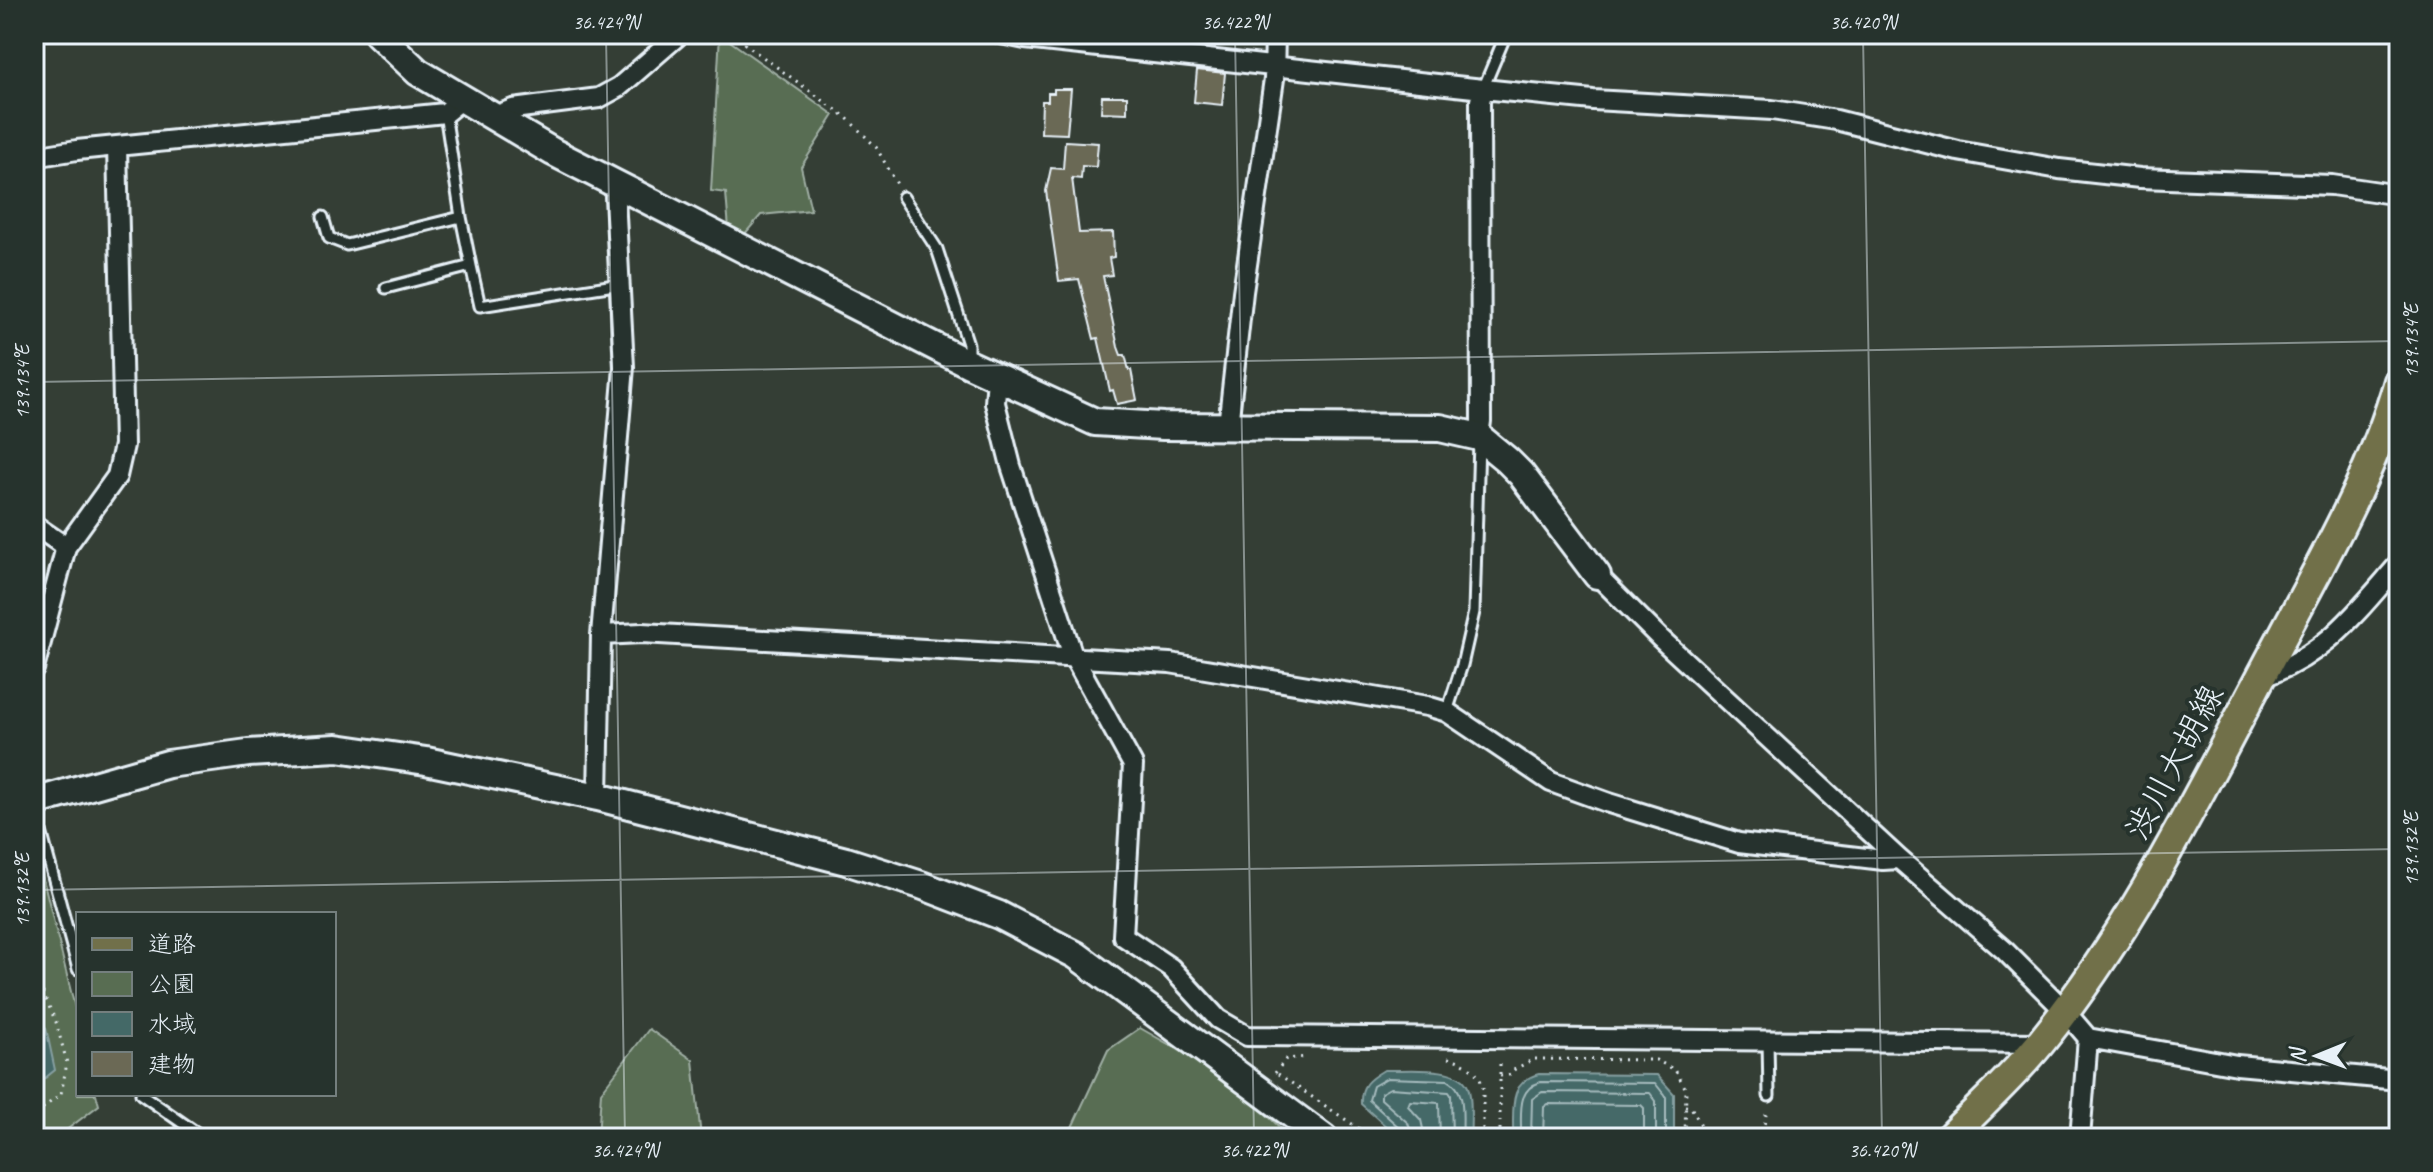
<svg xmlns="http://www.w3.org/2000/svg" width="2433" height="1172" font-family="Caveat,'Klee One',sans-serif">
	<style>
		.green { fill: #586d52; stroke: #a0afa5; stroke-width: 2 }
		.water { fill: #446967; stroke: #869fa1; stroke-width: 2 }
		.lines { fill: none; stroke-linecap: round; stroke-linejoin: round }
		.shore { stroke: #a6bbbe; stroke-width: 2 }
		.building { fill: #6b6955; stroke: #e8f1f8; stroke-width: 2 }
		.lane-casing { stroke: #e8f1f8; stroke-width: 15 }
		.street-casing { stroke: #e8f1f8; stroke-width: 24 }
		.secondary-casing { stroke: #e8f1f8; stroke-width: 32 }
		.primary-casing { stroke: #e8f1f8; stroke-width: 34 }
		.path { stroke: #e8f1f8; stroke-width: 3; stroke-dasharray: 2 6; stroke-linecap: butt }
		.lane { stroke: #26332d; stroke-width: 9 }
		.street { stroke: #26332d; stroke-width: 18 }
		.secondary { stroke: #26332d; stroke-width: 26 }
		.primary { stroke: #71704a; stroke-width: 28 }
		.ticks { fill: none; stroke: #e8f1f8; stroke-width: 2; stroke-opacity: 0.45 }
		.labels { text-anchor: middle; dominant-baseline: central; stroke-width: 8; stroke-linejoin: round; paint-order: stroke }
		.street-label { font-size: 34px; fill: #e8f1f8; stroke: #26332d }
		.neatline { fill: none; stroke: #e8f1f8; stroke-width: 3 }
		.ticks-label { font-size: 20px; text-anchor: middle; fill: #e8f1f8 }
	</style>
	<rect width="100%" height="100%" fill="#343e35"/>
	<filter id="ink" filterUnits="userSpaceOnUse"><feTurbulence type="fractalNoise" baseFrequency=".0125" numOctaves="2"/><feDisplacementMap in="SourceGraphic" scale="16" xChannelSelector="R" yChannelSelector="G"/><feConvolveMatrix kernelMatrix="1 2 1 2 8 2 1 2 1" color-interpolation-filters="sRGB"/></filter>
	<g filter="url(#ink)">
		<!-- green -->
		<path class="green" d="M720 34 834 115 801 167 811 210 761 215 743 236 729 229 726 193 711 191Z
			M34 842 78 1020V1094H96L99 1105 56 1138H34Z
			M1140 1028 1228 1078 1291 1138H1067L1108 1050Z
			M649 1029 693 1060 701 1138H598L601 1092Z"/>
		<!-- water -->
		<path class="water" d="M34 1013 46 1028 55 1070 34 1087Z
			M1384 1070C1405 1071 1459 1064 1468 1087 1472 1096 1471 1127 1470 1138H1399L1361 1104C1360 1085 1369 1079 1384 1070Z
			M1539 1074 1657 1075 1674 1094V1138H1513C1514 1111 1507 1082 1539 1074Z"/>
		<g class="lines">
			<!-- shore -->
			<path class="shore" d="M1403 1138 1401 1129 1369 1100 1373 1086 1387 1078 1448 1080C1468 1091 1461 1117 1463 1138
				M1413 1138 1408 1123 1381 1099V1093L1390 1088 1449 1092 1451 1095 1452 1138
				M1425 1138 1421 1120 1408 1106 1410 1101 1439 1103 1440 1138
				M1521 1138C1522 1116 1515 1089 1541 1082L1655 1083 1666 1097V1138
				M1531 1138 1532 1099 1542 1092 1650 1093 1656 1101V1138
				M1543 1138 1544 1107 1548 1104 1641 1105 1644 1108V1138"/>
		</g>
		<!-- building -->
		<path class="building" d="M1197 70 1225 73 1222 105 1194 102Z
			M1054 89H1071L1067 134 1041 133 1042 101H1048V93H1054Z
			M1102 96H1127V113L1101 112Z
			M1065 141 1098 143 1096 167 1082 166 1081 179 1072 178 1079 233 1113 232 1114 257 1109 258 1112 275 1103 276 1118 347 1121 355H1125L1129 370H1131L1137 400 1117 404 1113 390 1110 391 1098 338 1094 339 1079 279 1059 281 1046 191 1051 168 1063 169Z"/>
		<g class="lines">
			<!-- lane casing -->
			<g class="lane-casing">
				<path id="lane" d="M1483 89 1506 34
					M903 197 937 249 968 344V361
					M323 217 329 238 347 245 461 217 445 113
					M471 266 480 306 621 284
					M386 288 471 266 461 217
					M1447 712 1462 665 1474 612 1479 441
					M34 805 78 969
					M1768 1040 1769 1096
					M141 1094 204 1138"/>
			</g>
			<!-- street casing -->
			<g class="street-casing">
				<path id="street" d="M1001 34 1025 39 1483 89 1593 100 1772 110 1836 120 1958 151 2059 169 2140 178 2332 185 2399 195
					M492 117 513 109 599 98 619 87 680 34
					M34 157 77 150 445 113 461 100
					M997 378 995 403 1011 466 1073 656 1133 765 1123 936 1171 968 1218 1019 1247 1036 2041 1043
					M1228 426 1243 292 1274 79 1275 34
					M1479 437 1481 421 1480 101 1483 89
					M34 525 66 547
					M1597 575 1660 638 1899 859 2004 950 2064 1010 2088 1038 2237 1065 2399 1080
					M601 635 642 633 1170 663 1427 706 1447 712 1551 782 1609 803 1739 843 1883 860 1899 859
					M34 669 66 547 117 476 124 445 117 146
					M2260 678C2325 656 2356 613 2399 564
					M598 797 601 635 624 367 615 197 620 185
					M2080 1138 2088 1038"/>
			</g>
			<!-- secondary casing -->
			<g class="secondary-casing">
				<path id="secondary" d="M378 34 418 72 553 152 969 364 1095 422 1163 426 1440 428 1479 437 1507 460 1521 474 1597 575
					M34 802 168 764 248 753 337 748 426 761 598 797 846 861 921 885 999 915 1076 955 1324 1138"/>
			</g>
			<!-- primary casing -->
			<g class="primary-casing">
				<path id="primary" d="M1949 1138C1980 1106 2014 1076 2042 1041 2136 925 2202 787 2272 656 2319 566 2371 479 2399 381"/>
			</g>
			<!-- path -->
			<path class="path" d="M731 34 846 117 876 147 898 186
				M34 979 39 984 56 1022 67 1063 61 1094 34 1115
				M1448 1058C1464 1061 1478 1070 1483 1087V1138
				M1275 1073 1286 1059 1308 1057
				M1278 1074 1373 1138
				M1500 1076 1509 1075 1515 1069 1534 1059 1656 1060 1675 1070 1686 1089 1685 1138
				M1685 1106 1691 1107 1702 1127 1712 1138
				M1500 1138V1058
				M1757 1138 1765 1122 1767 1108"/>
			<!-- lane -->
			<use href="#lane" class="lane"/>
			<!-- street -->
			<use href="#street" class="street"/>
			<!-- secondary -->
			<use href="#secondary" class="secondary"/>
			<!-- primary -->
			<use href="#primary" class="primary"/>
		</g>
	</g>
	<!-- ticks -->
	<path class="ticks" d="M606 34 625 1138M1235 34 1254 1138M1863 34 1882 1138M34 382 2399 341M34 890 2399 849"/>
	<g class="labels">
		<!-- street labels -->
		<g class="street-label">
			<text transform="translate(2174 762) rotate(-62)">渋川大胡線</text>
		</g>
	</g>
	<!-- margin -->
	<rect width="2433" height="1172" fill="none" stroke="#26332d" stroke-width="88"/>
	<!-- legend -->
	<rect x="76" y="912" width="260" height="184" fill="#26332d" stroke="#747f7e" stroke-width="2"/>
	<rect x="92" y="938" width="40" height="12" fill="#71704a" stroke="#747f7e" stroke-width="2"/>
	<text x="148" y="952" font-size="24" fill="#e8f1f8">道路</text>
	<rect x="92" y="972" width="40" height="24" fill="#586d52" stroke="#747f7e" stroke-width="2"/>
	<text x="148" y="992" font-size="24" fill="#e8f1f8">公園</text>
	<rect x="92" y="1012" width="40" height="24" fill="#446967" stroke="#747f7e" stroke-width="2"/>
	<text x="148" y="1032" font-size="24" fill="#e8f1f8">水域</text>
	<rect x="92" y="1052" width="40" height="24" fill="#6b6955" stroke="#747f7e" stroke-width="2"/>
	<text x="148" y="1072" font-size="24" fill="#e8f1f8">建物</text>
	<!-- north arrow -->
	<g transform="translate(2317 1056) rotate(269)" stroke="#26332d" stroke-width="6" paint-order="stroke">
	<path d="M0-6L14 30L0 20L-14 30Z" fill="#e8f1f8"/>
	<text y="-12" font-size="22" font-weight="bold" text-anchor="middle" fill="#e8f1f8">N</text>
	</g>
	<rect x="44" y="44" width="2345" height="1084" class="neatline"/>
	<g class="ticks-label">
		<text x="606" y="29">36.424°N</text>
		<text x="1235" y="29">36.422°N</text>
		<text x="1863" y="29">36.420°N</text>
		<text transform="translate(2411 341) rotate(-90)" y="7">139.134°E</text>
		<text transform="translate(22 382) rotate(-90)" y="7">139.134°E</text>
		<text transform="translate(2411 849) rotate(-90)" y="7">139.132°E</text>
		<text transform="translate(22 890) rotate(-90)" y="7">139.132°E</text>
		<text x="625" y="1157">36.424°N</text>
		<text x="1254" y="1157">36.422°N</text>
		<text x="1882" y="1157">36.420°N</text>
	</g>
</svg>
